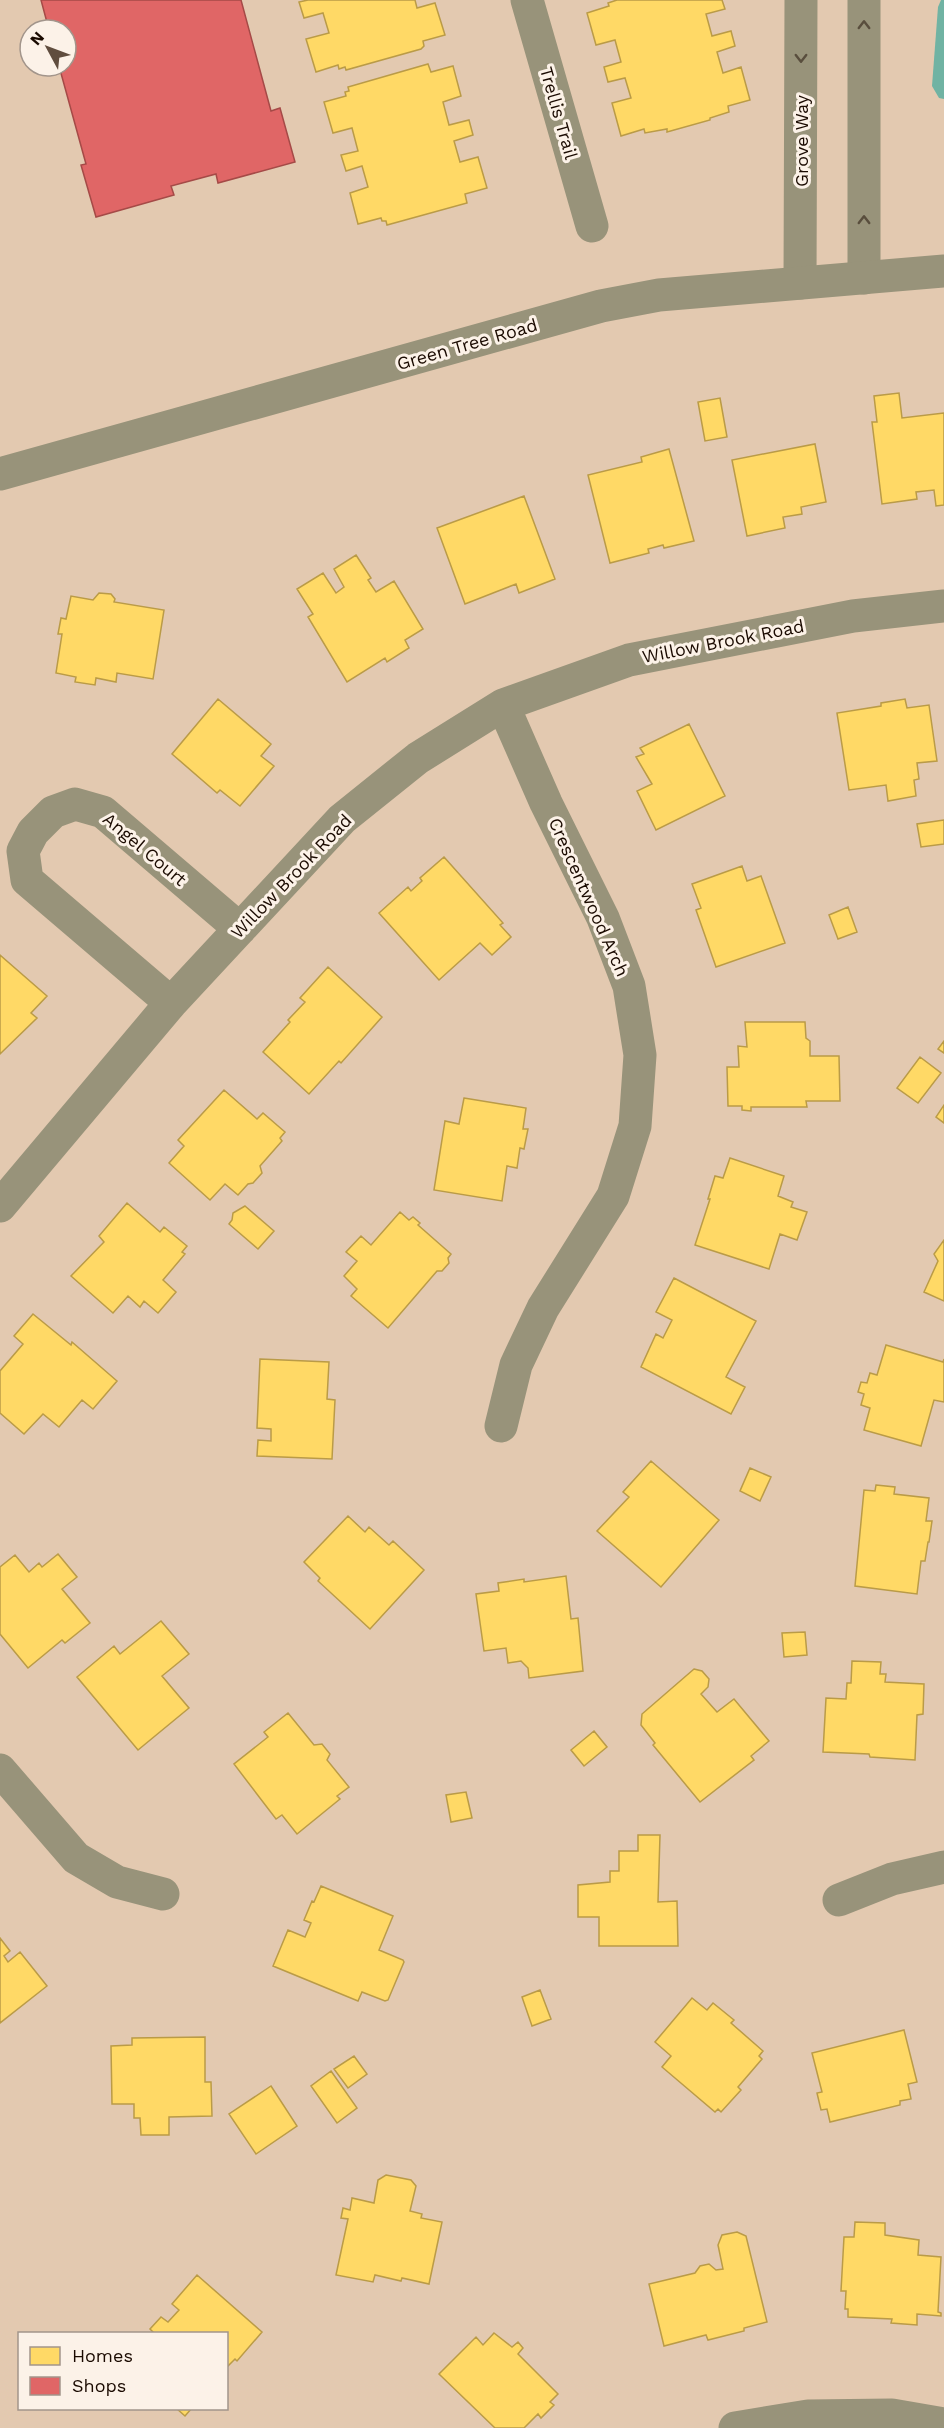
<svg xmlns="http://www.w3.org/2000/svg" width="944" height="2428" font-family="'Work Sans',sans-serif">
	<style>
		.water { fill: #70b3a3 }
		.homes { fill: #ffd966; stroke: #ba9b47; stroke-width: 1.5 }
		.shops { fill: #e06666; stroke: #a54a47; stroke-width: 1.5 }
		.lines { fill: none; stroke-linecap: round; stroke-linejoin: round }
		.minor { stroke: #98937a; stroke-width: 33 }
		.tertiary { stroke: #98937a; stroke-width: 33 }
		.oneway { stroke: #594e3d }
		.labels { text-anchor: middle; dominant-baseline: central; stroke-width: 6; stroke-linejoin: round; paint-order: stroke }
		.street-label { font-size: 18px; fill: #1a0a00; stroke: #fcf2e8 }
	</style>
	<rect width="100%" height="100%" fill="#e3c9b0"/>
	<!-- water -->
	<path class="water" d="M941 0H944V99L939 98 932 86 938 7Z"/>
	<!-- homes -->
	<path class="homes" d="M308 0H415L417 8 435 3 445 35 423 41 424 46 421 49 346 70 345 67 339 69 338 65 316 72 306 39 329 33 323 13 304 18 299 2Z
		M617 0H722L725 9 706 14 712 36 731 31 735 46 717 52 723 73 741 67 750 100 728 106 729 112 710 118V120L667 132V129L645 133 644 129 621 136 612 103 631 98 625 78 608 82 604 67 621 62 615 40 596 45 587 13 609 6 608 3Z
		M428 64 431 72 453 66 461 96 443 102 449 125 469 120 473 135 454 141 460 162 478 157 487 188 465 194 467 203 387 225 386 221H382L381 218 358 224 350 193 368 187 362 166 346 171 341 155 358 151 352 128 333 133 324 102 346 96 345 92 349 91 348 87Z
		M899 393 902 418 944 413V505L936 506 934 490 916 492 917 499 882 504 872 422H877L874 396Z
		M720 398 727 437 705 441 698 402Z
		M815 444 826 502 801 507 802 514 783 517 785 528 747 536 732 460Z
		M669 449 694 541 664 548 663 545 648 549 649 553 610 563 588 475 642 462 641 457Z
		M524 496 555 579 519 593 516 584 465 604 437 528Z
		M356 555 371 578 368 580 376 592 394 581 423 629 405 640 409 648 387 662 385 658 347 682 308 617 313 614 297 589 323 573 336 593 344 587 334 569Z
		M99 593 111 594 115 599 114 602 164 610 153 679 117 673 116 682 96 678 95 685 75 682 76 677 56 673 62 634H58L61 618 66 619 71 596 93 600Z
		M218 699 271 744 261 756 274 766 240 806 220 790 217 793 172 754Z
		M905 699 907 708 929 705 937 761 917 763 919 779 914 780 916 796 888 801 886 785 849 790 837 713 881 706V703Z
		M689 724 725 796 656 830 637 791 652 784 636 757 644 754 640 748Z
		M944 820V844L921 847 917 824Z
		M444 857 503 923 500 925 511 937 492 955 480 943 439 980 379 913 408 887 411 891 422 881 420 878Z
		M742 866 747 881 761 876 785 943 716 967 696 910 701 908 692 884Z
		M848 907 857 932 838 939 829 915Z
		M0 955 47 996 31 1013 37 1018 0 1054Z
		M328 967 382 1017 341 1063 339 1061 309 1094 263 1052 290 1022 288 1020 305 1002 300 998Z
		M745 1022H805L806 1038 810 1041V1056H839L840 1101H806L807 1107H751V1111L742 1110V1106H728L727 1067H739L738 1046 747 1047Z
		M944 1041V1053L938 1049Z
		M920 1057 941 1073 918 1103 897 1088Z
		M224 1090 257 1119 263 1113 285 1132 280 1138 282 1141 260 1166 262 1173 253 1183 248 1184 238 1195 225 1184 210 1200 169 1163 184 1146 178 1140Z
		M464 1098 526 1108 523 1129H528L524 1149 520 1148 517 1168 507 1166 502 1201 434 1190 445 1121 459 1124Z
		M944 1105V1123L936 1117Z
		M730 1158 784 1176 778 1196 793 1202 791 1207 807 1212 797 1240 780 1234 769 1269 695 1245 710 1199H708L715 1176 723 1178Z
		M127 1203 160 1232 164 1227 187 1246 182 1252 185 1254 163 1280 176 1292 158 1313 144 1301 140 1307 128 1296 113 1313 71 1276 104 1242 99 1236Z
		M245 1206 274 1231 258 1249 229 1224 232 1220 233 1213Z
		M400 1212 409 1220 413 1217 420 1223 418 1225 451 1254 448 1258 449 1263 442 1271H437L388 1328 351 1296 357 1289 344 1276 357 1261 346 1252 361 1236 371 1245Z
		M944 1240V1301L924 1292 938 1261 934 1254Z
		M674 1278 756 1321 726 1377 745 1387 731 1414 641 1367 656 1334 663 1338 672 1320 656 1312Z
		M33 1314 71 1345 72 1342 117 1381 93 1409 82 1400 59 1427 43 1414 24 1434 0 1413V1371L23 1344 14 1336Z
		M886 1345 943 1362 944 1359V1402L934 1400 921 1446 864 1430 870 1408 861 1405 864 1394 858 1392 861 1382 867 1383 870 1373 877 1375Z
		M260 1359 329 1362 327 1399 335 1400 332 1459 257 1456 258 1440 271 1441V1429L257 1428Z
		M651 1461 719 1520 661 1587 597 1531 629 1497 623 1492Z
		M750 1468 771 1477 760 1501 740 1491Z
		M876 1485 895 1487 894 1494 929 1498 926 1521H932L929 1542H928L925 1561H921L917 1594 855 1586 864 1490 875 1491Z
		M348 1516 365 1532 369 1527 389 1545 393 1541 424 1570 370 1629 318 1581 320 1578 304 1562Z
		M58 1554 77 1577 62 1589 90 1623 65 1643 62 1640 28 1668 0 1634V1567L15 1555 29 1572 39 1563 42 1567Z
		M566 1576 571 1619 578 1618 583 1671 529 1678 528 1668 521 1661 508 1663 506 1648 484 1651 476 1594 499 1591 498 1583 524 1579V1582Z
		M161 1621 189 1654 162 1676 189 1708 138 1750 77 1677 114 1646 120 1654Z
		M805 1632 807 1655 784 1657 782 1633Z
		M852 1661 881 1662 880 1674H886L885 1682 924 1684 923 1714 917 1715 915 1760 870 1757 869 1754 823 1752 826 1698 846 1699 847 1683H851Z
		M694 1669 702 1671 709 1679 708 1687 701 1694 717 1712 734 1699 769 1741 751 1756 754 1760 700 1802 653 1745 655 1743 641 1725 642 1714Z
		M288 1713 314 1745 322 1744 330 1754 327 1760 349 1787 337 1796 340 1799 297 1834 282 1815 276 1819 234 1764 268 1737 264 1732Z
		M594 1731 607 1747 584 1766 571 1750Z
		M466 1792 472 1818 451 1822 446 1795Z
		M638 1835H660L658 1902 677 1901 678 1946H599V1917H578V1885L610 1882V1871H619V1851H638Z
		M321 1886 393 1916 379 1950 403 1960 404 1962 388 2000 385 2001 362 1992 358 2001 273 1966 288 1930 305 1937 311 1923 304 1920 312 1901 314 1902Z
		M0 1938 10 1951 4 1956 8 1962 20 1952 47 1986 0 2023Z
		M540 1990 551 2019 532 2026 522 1997Z
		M692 1998 707 2010 713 2003 734 2020 731 2023 763 2051 759 2056 762 2059 738 2087 741 2090 721 2112 718 2109 715 2112 662 2067 671 2056 655 2042Z
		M904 2030 917 2082 908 2084 911 2099 900 2101V2105L830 2122 827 2109 821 2110 817 2093 822 2092 812 2053Z
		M205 2037V2082H211L212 2116 169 2117V2135H141L140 2118H134V2104H112L111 2046 132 2045V2038Z
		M354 2056 367 2074 348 2088 334 2069Z
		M331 2071 357 2108 337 2123 311 2086Z
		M271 2086 297 2126 256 2154 229 2114Z
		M386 2175 411 2180 416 2186 410 2211 422 2214 421 2218 442 2222 429 2284 402 2278 401 2281 375 2275 373 2282 336 2275 348 2219 341 2218 343 2208 350 2210 352 2198 374 2203 378 2180Z
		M855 2222 885 2223V2235L919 2240 918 2255 941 2257 938 2312 941 2313V2316L917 2314V2325L891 2323 892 2319 848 2317V2309H845L846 2291H841L844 2237H854Z
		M737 2232 746 2236 767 2322 744 2328V2331L708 2340 706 2335 664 2346 649 2284 695 2273 700 2266 709 2264 716 2270 723 2269 718 2245 722 2235Z
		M197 2275 262 2332 237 2361 235 2359 226 2368V2334H155L150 2329 161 2317 168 2322 179 2310 172 2304Z
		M494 2333 512 2347 518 2342 523 2348 518 2354 558 2394 550 2402 554 2405 541 2418 538 2414 524 2428H495L439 2374 476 2337 483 2345Z
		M176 2408H192L185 2416Z"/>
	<!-- shops -->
	<path class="shops" d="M41 0H241L271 111 280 108 295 162 218 183 216 174 171 186 174 195 96 217 81 165 86 164 59 66H66V30H49Z"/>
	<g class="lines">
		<!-- minor -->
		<path class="minor" d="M527 0 592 226
			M864 0V278
			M800 283 801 0
			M171 1003 27 880 23 851 33 832 53 812 75 804 103 812 240 929
			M0 1206 171 1003 342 819 418 758 503 705 629 660 853 616 944 606
			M501 1426 516 1365 543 1308 613 1196 635 1126 640 1055 629 986 603 918 546 803 503 705
			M0 1770 76 1858 117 1882 163 1894
			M839 1900 892 1879 944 1867
			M735 2428 808 2416 892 2415 944 2424"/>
		<!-- tertiary -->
		<path class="tertiary" d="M0 474 601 306 659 295 944 271"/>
	</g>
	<!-- one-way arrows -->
	<defs><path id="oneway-chevron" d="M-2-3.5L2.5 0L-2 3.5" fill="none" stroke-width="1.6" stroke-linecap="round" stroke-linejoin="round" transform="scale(1.5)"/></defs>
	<g class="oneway">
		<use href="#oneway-chevron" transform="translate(864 25) rotate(-90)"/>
		<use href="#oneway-chevron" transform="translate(801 58) rotate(90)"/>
		<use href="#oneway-chevron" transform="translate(864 220) rotate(-90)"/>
	</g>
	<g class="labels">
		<!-- street labels -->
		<g class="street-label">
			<text transform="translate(559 113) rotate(74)">Trellis Trail</text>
			<text transform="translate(801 141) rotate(-90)">Grove Way</text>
			<text transform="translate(467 344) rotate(-16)">Green Tree Road</text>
			<text transform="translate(723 641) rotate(-11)">Willow Brook Road</text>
			<text transform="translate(145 849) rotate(40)">Angel Court</text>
			<text transform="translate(291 876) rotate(-46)">Willow Brook Road</text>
			<text transform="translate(589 897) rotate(66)">Crescentwood Arch</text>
		</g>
	</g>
	<!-- legend -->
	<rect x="18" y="2332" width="210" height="78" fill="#fcf2e8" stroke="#a2958b" stroke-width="1.5"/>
	<rect x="30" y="2347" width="30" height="18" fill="#ffd966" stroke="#a2958b" stroke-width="1.5"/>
	<text x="72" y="2362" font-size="18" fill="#1a0a00">Homes</text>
	<rect x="30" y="2377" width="30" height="18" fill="#e06666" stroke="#a2958b" stroke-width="1.5"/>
	<text x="72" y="2392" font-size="18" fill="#1a0a00">Shops</text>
	<!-- north arrow -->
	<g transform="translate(48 48) rotate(311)"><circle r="28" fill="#fcf2e8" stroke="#a2958b" stroke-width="1.5"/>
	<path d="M0-4.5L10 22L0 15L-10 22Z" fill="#604d3e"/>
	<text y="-9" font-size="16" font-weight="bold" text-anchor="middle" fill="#1a0a00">N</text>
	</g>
</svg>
